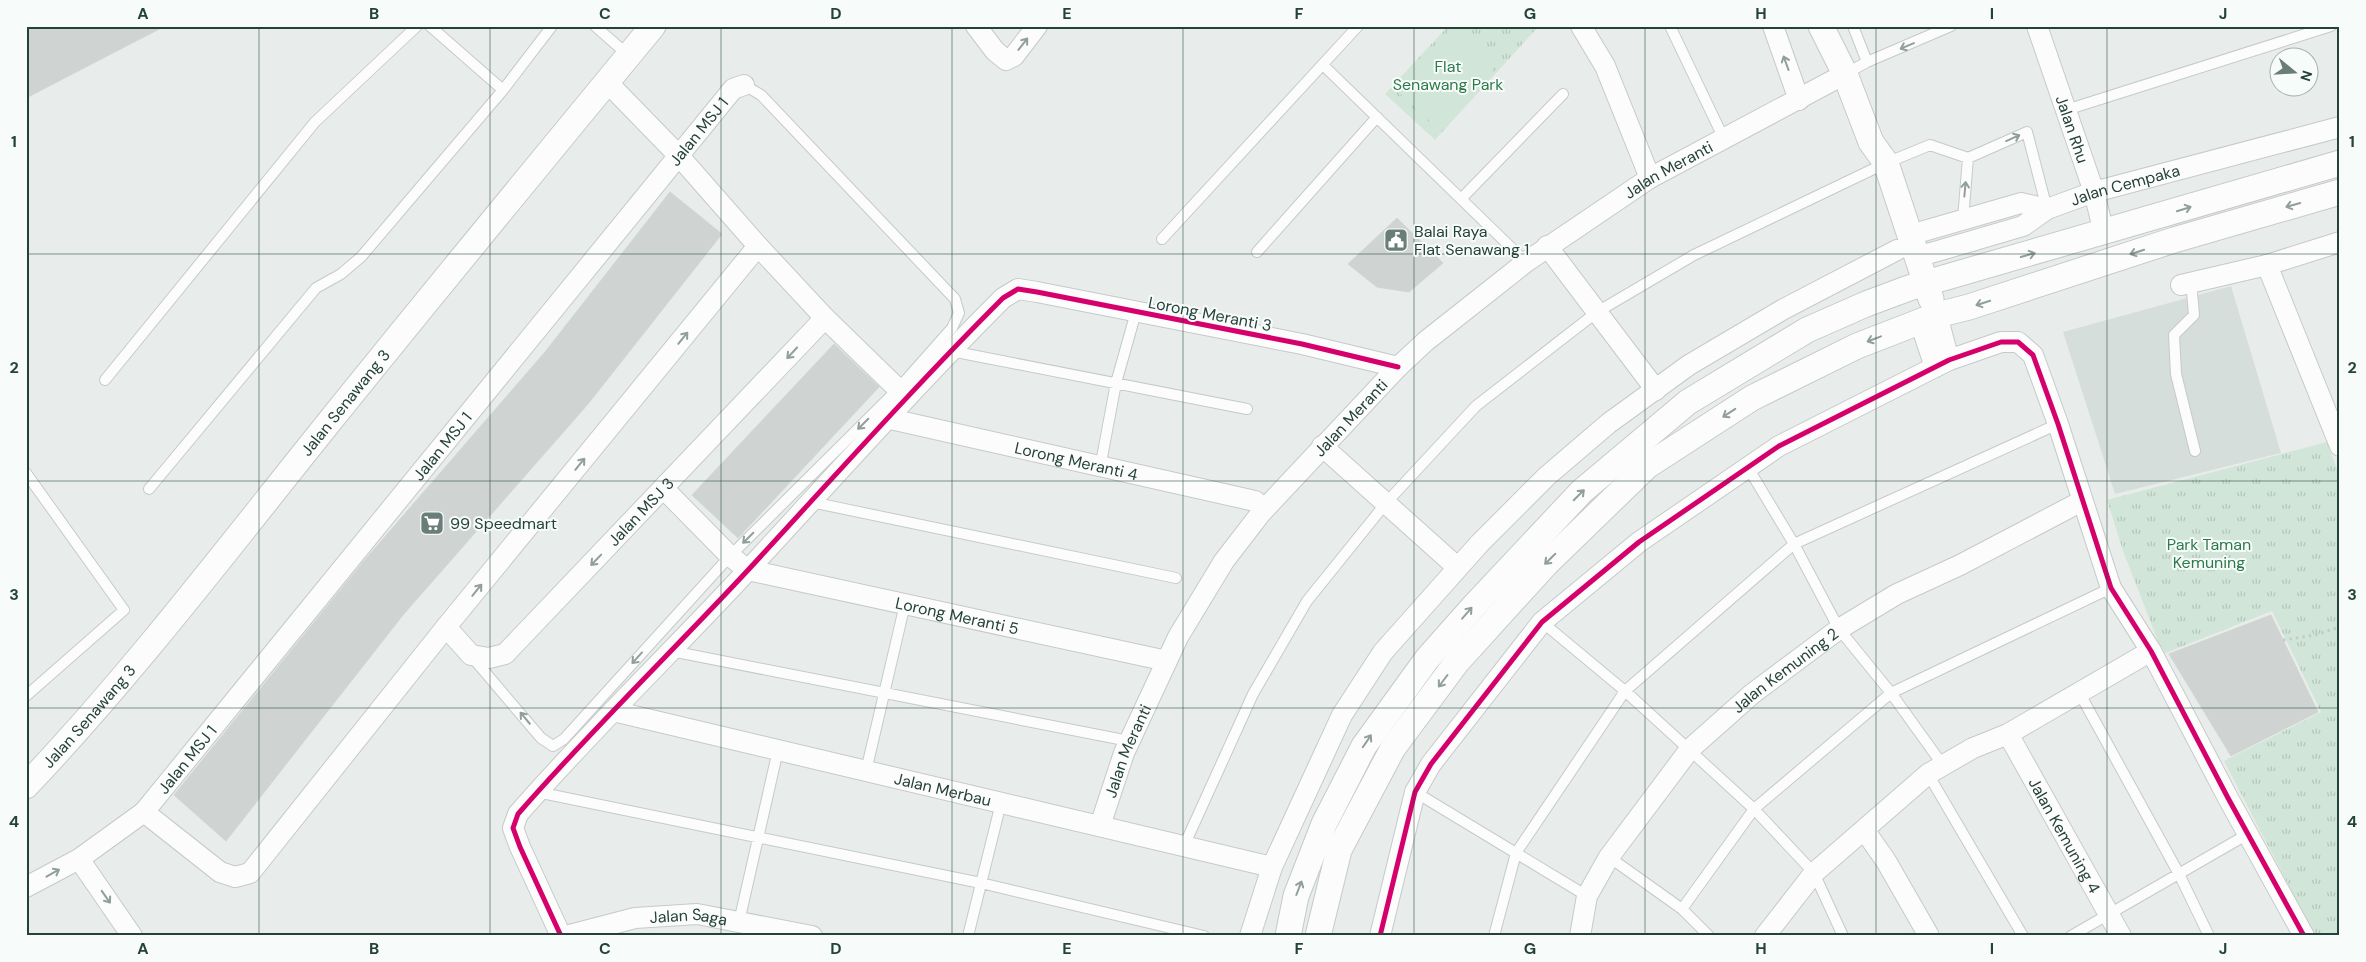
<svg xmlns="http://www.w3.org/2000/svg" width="2366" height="962" font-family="'DM Sans',sans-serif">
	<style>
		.built { fill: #d6dedb }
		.grass { fill: url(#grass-tufts) }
		.garden { fill: #d1e6d8 }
		.building { fill: #cfd4d2; stroke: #d1d6d4 }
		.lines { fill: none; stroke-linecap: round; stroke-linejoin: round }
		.service-casing { stroke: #c5cac8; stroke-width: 12 }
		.minor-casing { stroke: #c5cac8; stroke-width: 22 }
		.tertiary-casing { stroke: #c5cac8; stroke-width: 27 }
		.path { stroke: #c3ccca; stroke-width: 3; stroke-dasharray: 2.5 4; stroke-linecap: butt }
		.service { stroke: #fcfcfc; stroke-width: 10 }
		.minor { stroke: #fcfcfc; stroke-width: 20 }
		.tertiary { stroke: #fcfcfc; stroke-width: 25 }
		.cycleway-casing { stroke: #f7fbf9; stroke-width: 8 }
		.cycleway { stroke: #d6006c; stroke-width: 5 }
		.oneway { stroke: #909f9b }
		.grid { fill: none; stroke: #24423a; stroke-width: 1; stroke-opacity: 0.55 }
		.labels { text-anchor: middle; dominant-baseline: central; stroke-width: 4; stroke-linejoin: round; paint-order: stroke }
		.park-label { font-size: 16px; fill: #2d7a4b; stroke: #f7fbf9 }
		.street-label { font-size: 16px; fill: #24423a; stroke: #f7fbf9 }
		.poi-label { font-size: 16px; fill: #24423a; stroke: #f7fbf9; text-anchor: start }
		.neatline { fill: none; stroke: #24423a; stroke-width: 2 }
		.grid-label { font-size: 16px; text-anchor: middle; font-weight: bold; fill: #24423a }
	</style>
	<defs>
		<pattern id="grass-tufts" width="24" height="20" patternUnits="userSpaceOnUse" patternTransform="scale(1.25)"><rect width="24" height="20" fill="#d1e6d8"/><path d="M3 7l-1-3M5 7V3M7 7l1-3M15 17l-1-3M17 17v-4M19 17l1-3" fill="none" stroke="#b3c6ba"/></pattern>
	</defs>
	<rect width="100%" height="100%" fill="#e8edeb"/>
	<!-- built -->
	<path class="built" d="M2231 286 2281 453 2115 494 2063 332Z"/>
	<!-- grass -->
	<path class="grass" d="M1448 26H1539L1435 140 1385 94Z
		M2327 442 2340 477V936H2315L2224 761 2321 712 2272 611 2163 654 2123 551 2107 500Z"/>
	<!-- garden -->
	<path class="garden" d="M1453 26H1464L1501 61 1438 129 1395 89Z"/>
	<!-- building -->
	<path class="building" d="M26 26H165L26 98Z
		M670 192 722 234 588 404 403 615 226 841 174 795 363 562 545 352Z
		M1397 218 1443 263 1409 292 1377 287 1348 264Z
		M834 344 879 387 738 538 692 495Z
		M2271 615 2318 712 2231 756 2169 654Z"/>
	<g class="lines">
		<!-- service casing -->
		<g class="service-casing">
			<path id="service" d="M430 26 503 90
				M595 26 628 55
				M1670 26 1724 139
				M1853 26 1867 62
				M1323 65 1526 262
				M1845 74 1867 62 1951 26
				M2066 110 2331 26
				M1461 199 1563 94
				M1963 219 1968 158
				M1162 239 1358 26
				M1257 252 1377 117
				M2191 281 2194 315 2174 335 2176 374 2195 451
				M951 351 1247 409
				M105 380 315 122 417 26
				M1747 466 1794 544 1839 629 1891 693 1942 764
				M1100 468 1116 383 1136 312
				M26 473 124 610 26 696
				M149 489 316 288 341 274 361 257 503 90 552 26
				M811 502 1176 578
				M1542 622 1625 691 1754 809 1814 873 1843 936
				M671 651 1129 741
				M473 658 541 738 553 746 564 739 730 556 898 389 952 328 959 313 955 299 761 95 744 85
				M2080 694 2179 874 2209 936
				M866 771 905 604
				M1928 774 2023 936
				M537 792 981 883 1204 936
				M1415 792 1587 896
				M1184 846 1253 694 1307 601 1386 503 1476 406 1597 312 1694 255 1886 163 1930 145 1968 158 2027 132 2047 209
				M1609 857 1682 909 1709 936
				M1682 909 1754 809 1891 693 2111 588
				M739 922 778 750
				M968 936 1001 803
				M1494 936 1516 853 1625 691 1794 544 2058 424
				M2071 936 2248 834"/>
		</g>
		<!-- minor casing -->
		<g class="minor-casing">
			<g id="minor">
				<path d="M976 26 995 51 1006 60 1014 56 1037 26"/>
				<path d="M1581 26 1605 66 1650 178"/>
				<path d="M1773 26 1799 100"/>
				<path id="s1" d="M2037 26 2094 192 2104 233"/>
				<path d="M607 82 679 156 758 246 825 318 898 389"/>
				<path id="s2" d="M1910 235 2021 203 2047 209 2094 192 2340 127"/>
				<path d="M1547 246 1656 390"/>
				<path d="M1917 257 2023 226 2047 209"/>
				<path d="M2267 265 2340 446"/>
				<path d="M2181 285 2267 265 2340 242"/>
				<path d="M1937 315 1949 360"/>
				<path d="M1920 322 1935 367"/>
				<path id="s3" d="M886 418 1255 501 1264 509"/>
				<path d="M1322 446 1457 567"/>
				<path id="s4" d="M664 489 730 556 748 570 1167 661"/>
				<path id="s5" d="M446 627 471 655 489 658 505 654 825 318"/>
				<path id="s6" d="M613 711 1272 867"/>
				<path id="s7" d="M2008 734 2121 936"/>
				<path d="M144 812 220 872 235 877 250 873 446 627 758 246"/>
				<path id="s8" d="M1100 826 1124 753 1178 637 1224 561 1261 513 1398 367 1426 341 1526 262 1650 178 1845 74"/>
				<path d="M1865 831 1886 861 1929 936"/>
				<path d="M79 859 132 936"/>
				<path id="s9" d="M26 887 79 859 144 812 733 89 744 85"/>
				<path d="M561 936 520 847 513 828 518 814C592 729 673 651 749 569 833 478 915 386 1003 298L1018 289 1037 292 1302 344 1398 367"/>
				<path id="s10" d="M566 936 635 918 697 914 812 936"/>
				<path d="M1250 936 1272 867 1342 715 1383 652 1480 543 1547 476 1609 423 1689 365 1782 310 1897 250"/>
				<path d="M1380 936 1415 792 1431 764 1542 622 1639 542 1779 446 1949 360 2001 342H2018L2033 355 2058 424 2111 588 2151 651 2228 798 2304 936"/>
				<path id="s11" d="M1580 936 1587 896 1609 857 1690 749 1752 694 1839 629 1897 594 1960 565 2082 501"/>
				<path d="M1765 936 1814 873 1928 774 1973 748 2008 734 2151 651"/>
			</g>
		</g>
		<!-- tertiary casing -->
		<g class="tertiary-casing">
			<g id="tertiary">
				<path d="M1821 26 1845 74 1871 142 1886 163 1931 299"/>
				<path id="s12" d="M26 786C135 671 231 544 330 421 437 288 545 157 653 26"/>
				<path d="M1288 936 1296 896 1324 824 1364 746 1427 659 1474 606 1582 491 1688 402 1807 330 1866 304 1909 288 2340 163"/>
				<path d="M1318 936 1339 850 1393 748 1457 662 1546 564 1647 466 1752 398 1857 346 1937 315 1969 307 2174 240 2340 192"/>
			</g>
		</g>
		<!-- path -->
		<path class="path" d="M2283 640 2315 635 2340 627"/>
		<!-- service -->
		<use href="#service" class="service"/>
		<!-- minor -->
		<use href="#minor" class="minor"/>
		<!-- tertiary -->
		<use href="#tertiary" class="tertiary"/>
		<!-- cycleway casing -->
		<g class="cycleway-casing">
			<path id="cycleway" d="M561 936 520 847 513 828 518 814C592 729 673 651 749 569 833 478 915 386 1003 298L1018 289 1037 292 1302 344 1398 367
				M1380 936 1415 792 1431 764 1542 622 1639 542 1779 446 1949 360 2001 342H2018L2033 355 2058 424 2111 588 2151 651 2228 798 2304 936"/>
		</g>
		<!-- cycleway -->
		<use href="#cycleway" class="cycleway"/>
	</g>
	<!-- one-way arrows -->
	<defs><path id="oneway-shaft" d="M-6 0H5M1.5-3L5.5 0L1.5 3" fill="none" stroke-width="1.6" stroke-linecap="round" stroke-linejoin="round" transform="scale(1.25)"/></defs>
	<g class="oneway">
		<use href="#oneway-shaft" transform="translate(1023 44) rotate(-52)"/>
		<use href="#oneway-shaft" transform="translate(1907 46) rotate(157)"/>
		<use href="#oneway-shaft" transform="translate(1786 63) rotate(-110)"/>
		<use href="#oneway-shaft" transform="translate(2013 138) rotate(-24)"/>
		<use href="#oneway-shaft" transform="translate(1965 189) rotate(-85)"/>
		<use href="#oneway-shaft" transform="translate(2293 205) rotate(164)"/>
		<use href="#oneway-shaft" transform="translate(2184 209) rotate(-17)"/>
		<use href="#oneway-shaft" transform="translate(2137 252) rotate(162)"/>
		<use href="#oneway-shaft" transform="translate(2028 255) rotate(-16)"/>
		<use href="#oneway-shaft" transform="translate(1983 303) rotate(162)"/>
		<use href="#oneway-shaft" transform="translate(683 338) rotate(-51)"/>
		<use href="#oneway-shaft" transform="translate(1874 339) rotate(159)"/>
		<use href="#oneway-shaft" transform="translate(792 353) rotate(133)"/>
		<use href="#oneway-shaft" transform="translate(1729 413) rotate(147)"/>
		<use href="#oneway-shaft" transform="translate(863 424) rotate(135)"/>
		<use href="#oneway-shaft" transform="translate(580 464) rotate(-51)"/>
		<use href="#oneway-shaft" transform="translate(1579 495) rotate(-45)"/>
		<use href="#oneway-shaft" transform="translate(748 538) rotate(135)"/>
		<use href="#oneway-shaft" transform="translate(1550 559) rotate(135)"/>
		<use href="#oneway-shaft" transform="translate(596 560) rotate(134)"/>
		<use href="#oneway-shaft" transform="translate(477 590) rotate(-51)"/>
		<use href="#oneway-shaft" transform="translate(1467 613) rotate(-49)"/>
		<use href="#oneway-shaft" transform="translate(637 658) rotate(132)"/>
		<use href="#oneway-shaft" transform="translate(1443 681) rotate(127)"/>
		<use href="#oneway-shaft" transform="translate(525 718) rotate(-130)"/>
		<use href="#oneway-shaft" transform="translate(1367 741) rotate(-56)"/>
		<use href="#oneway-shaft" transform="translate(53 873) rotate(-29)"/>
		<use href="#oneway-shaft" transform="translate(1299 888) rotate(-69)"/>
		<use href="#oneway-shaft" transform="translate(106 897) rotate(55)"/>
	</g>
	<!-- grid -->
	<path class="grid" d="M259 26V936M490 26V936M721 26V936M952 26V936M1183 26V936M1414 26V936M1645 26V936M1876 26V936M2107 26V936M26 254H2340M26 481H2340M26 708H2340"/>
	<!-- icons -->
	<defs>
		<g id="civic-square" transform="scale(1.25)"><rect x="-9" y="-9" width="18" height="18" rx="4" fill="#697e78" stroke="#f7fbf9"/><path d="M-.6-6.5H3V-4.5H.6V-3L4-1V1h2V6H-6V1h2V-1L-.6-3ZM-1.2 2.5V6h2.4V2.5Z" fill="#fff"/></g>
		<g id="supermarket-square" transform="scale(1.25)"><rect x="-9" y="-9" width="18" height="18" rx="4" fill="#697e78" stroke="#f7fbf9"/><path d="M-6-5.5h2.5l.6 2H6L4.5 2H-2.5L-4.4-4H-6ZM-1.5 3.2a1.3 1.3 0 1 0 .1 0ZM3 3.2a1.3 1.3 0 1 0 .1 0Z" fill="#fff"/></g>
	</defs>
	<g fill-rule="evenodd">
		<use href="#civic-square" x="1396" y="240"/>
		<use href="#supermarket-square" x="432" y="523"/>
	</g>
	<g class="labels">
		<!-- park labels -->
		<g class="park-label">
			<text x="1448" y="66">Flat<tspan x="1448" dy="18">Senawang Park</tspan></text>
			<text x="2209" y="544">Park Taman<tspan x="2209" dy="18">Kemuning</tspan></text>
		</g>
		<!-- street labels -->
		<g class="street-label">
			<text stroke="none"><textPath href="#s1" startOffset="109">Jalan Rhu</textPath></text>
			<text stroke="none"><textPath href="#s9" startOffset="1018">Jalan MSJ 1</textPath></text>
			<text stroke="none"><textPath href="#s8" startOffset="890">Jalan Meranti</textPath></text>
			<text stroke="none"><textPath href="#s2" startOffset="224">Jalan Cempaka</textPath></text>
			<text transform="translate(1210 314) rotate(11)">Lorong Meranti 3</text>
			<text stroke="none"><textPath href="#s12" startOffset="499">Jalan Senawang 3</textPath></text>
			<text stroke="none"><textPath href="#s8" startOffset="485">Jalan Meranti</textPath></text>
			<text stroke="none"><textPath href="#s9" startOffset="612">Jalan MSJ 1</textPath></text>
			<text stroke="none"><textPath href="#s3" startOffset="195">Lorong Meranti 4</textPath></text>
			<text stroke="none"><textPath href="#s5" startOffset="269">Jalan MSJ 3</textPath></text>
			<text stroke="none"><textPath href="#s4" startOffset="331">Lorong Meranti 5</textPath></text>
			<text stroke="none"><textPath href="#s11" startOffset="344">Jalan Kemuning 2</textPath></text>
			<text stroke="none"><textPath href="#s12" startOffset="94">Jalan Senawang 3</textPath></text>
			<text stroke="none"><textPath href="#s8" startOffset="80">Jalan Meranti</textPath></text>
			<text stroke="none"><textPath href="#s9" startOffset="208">Jalan MSJ 1</textPath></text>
			<text stroke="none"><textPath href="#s6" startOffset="339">Jalan Merbau</textPath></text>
			<text stroke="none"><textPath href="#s7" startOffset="116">Jalan Kemuning 4</textPath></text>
			<text stroke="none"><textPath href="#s10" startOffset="125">Jalan Saga</textPath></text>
		</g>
		<!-- poi labels -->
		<g class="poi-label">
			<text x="1414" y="231">Balai Raya<tspan x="1414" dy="18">Flat Senawang 1</tspan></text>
			<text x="450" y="523">99 Speedmart</text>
		</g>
	</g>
	<!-- border -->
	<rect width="2366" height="962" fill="none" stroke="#f7fbf9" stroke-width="55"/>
	<!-- north arrow -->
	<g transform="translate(2294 72) rotate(108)"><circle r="24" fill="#f7fbf9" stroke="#a3b1ad"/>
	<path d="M0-4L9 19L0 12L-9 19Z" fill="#697e78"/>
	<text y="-8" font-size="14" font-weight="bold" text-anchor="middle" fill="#24423a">N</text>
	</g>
	<rect x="28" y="28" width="2310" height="906" class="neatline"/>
	<g class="grid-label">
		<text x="143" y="19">A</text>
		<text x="374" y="19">B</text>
		<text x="605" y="19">C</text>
		<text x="836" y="19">D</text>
		<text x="1067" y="19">E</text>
		<text x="1299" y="19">F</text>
		<text x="1530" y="19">G</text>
		<text x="1761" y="19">H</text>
		<text x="1992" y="19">I</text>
		<text x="2223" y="19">J</text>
		<text x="14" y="147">1</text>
		<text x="2352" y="147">1</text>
		<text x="14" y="373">2</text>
		<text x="2352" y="373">2</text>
		<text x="14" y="600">3</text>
		<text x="2352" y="600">3</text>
		<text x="14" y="827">4</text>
		<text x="2352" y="827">4</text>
		<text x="143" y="954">A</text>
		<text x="374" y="954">B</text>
		<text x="605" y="954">C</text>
		<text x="836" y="954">D</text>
		<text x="1067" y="954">E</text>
		<text x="1299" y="954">F</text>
		<text x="1530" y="954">G</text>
		<text x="1761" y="954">H</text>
		<text x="1992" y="954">I</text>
		<text x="2223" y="954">J</text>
	</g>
</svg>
